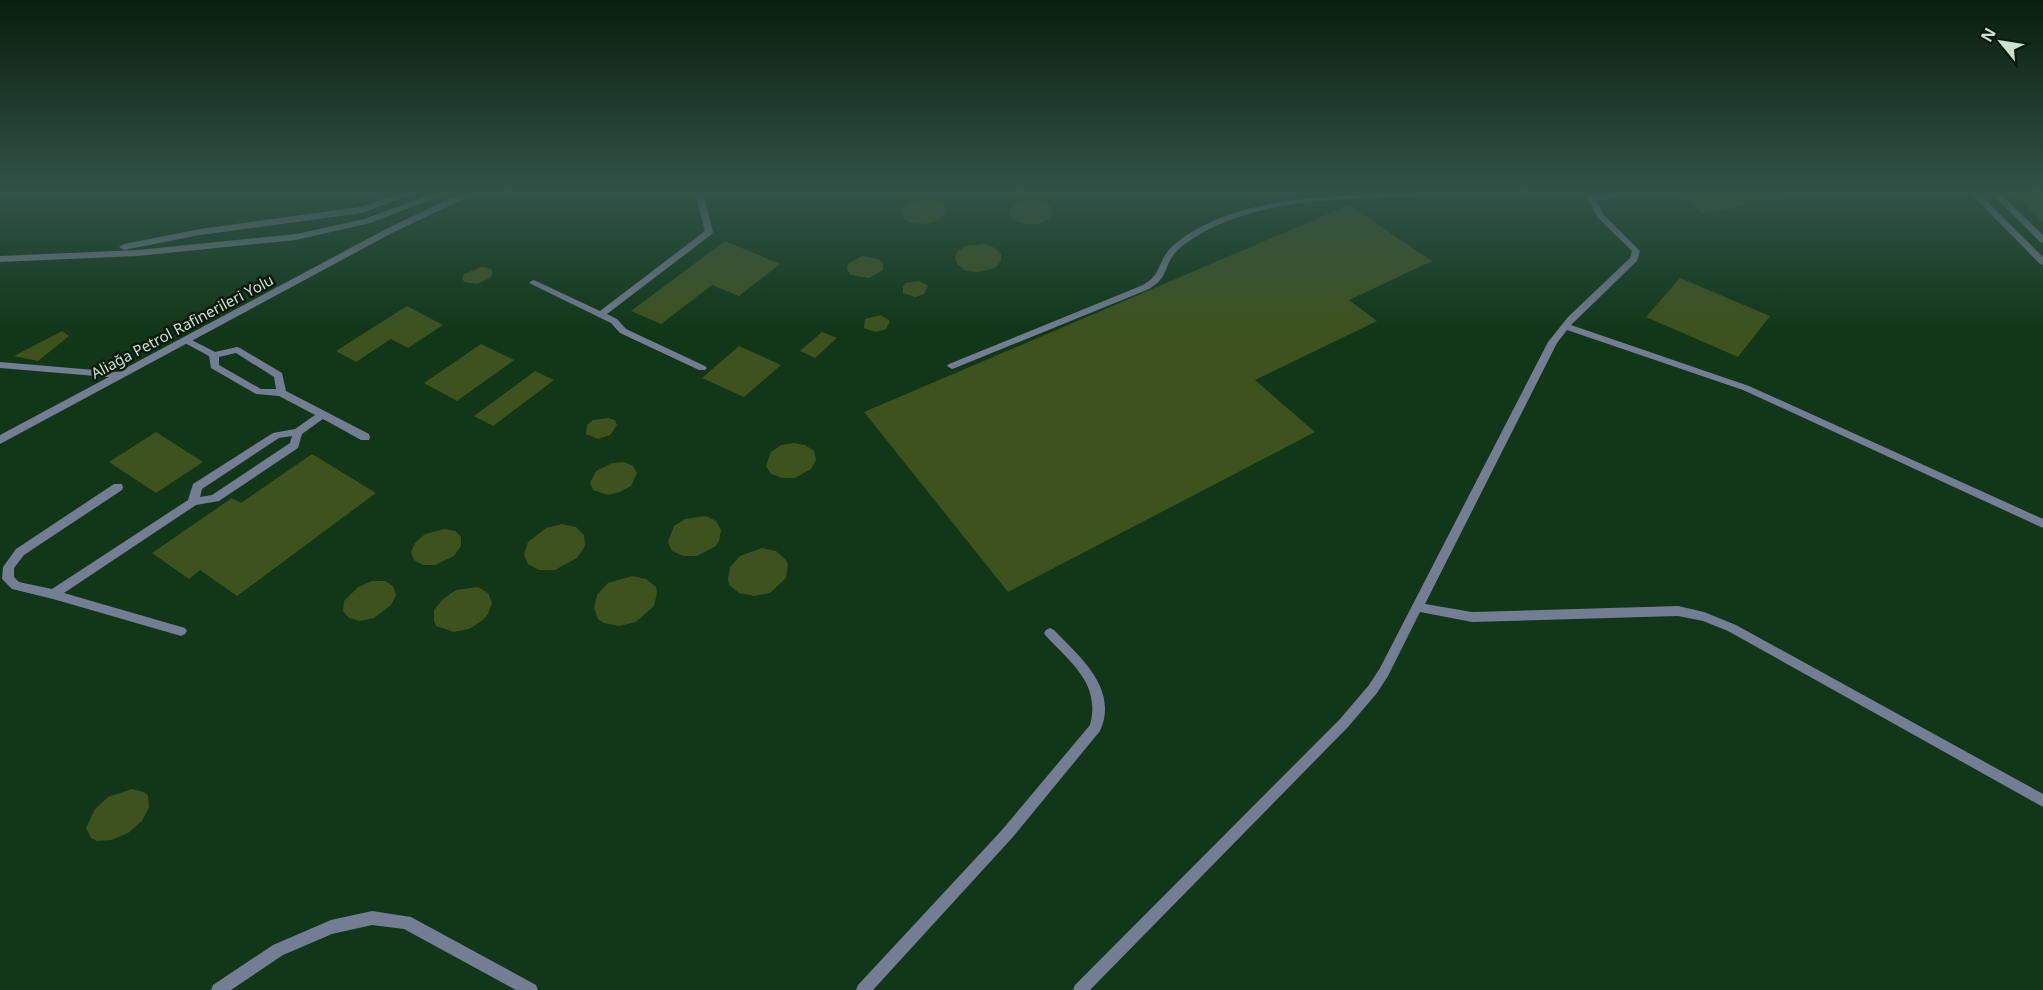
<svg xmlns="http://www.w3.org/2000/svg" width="2043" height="990" font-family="'Noto Sans',sans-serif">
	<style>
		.building { fill: #3e521e }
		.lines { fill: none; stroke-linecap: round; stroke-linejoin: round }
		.service { fill: #737d93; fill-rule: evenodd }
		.tertiary { fill: #737d93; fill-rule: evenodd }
		.labels { text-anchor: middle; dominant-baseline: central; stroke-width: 5; stroke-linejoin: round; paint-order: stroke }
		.street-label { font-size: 15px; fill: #cce1ce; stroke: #0a1a0c }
	</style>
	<rect width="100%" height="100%" fill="#113618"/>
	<!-- building -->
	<path class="building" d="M1678 193H1809V194L1702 213Z
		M2012 193H2043V222Z
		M930 199 943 205 946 211 942 218 934 222 922 224 911 223 903 218 902 208 908 203Z
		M1036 199 1046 202 1052 208 1053 214 1047 220 1038 224H1026L1015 221 1009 215V209L1015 203Z
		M1349 205 1432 261 1349 300 1377 321 1255 380 1315 432 1008 592 864 412Z
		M725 241 780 264 739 296 712 285 661 324 631 311Z
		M984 244 995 248 1001 254V261L995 268 978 272 966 271 958 265 955 258 958 251 966 246Z
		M862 256 879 259 883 264V270L869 278 851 275 847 270 848 264Z
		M482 267 491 269 493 273 490 278 477 284 464 282 462 278 464 274Z
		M1680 278 1770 316 1738 357 1646 317Z
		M919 281 928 286 924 294 915 297 903 293V287L906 283Z
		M407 306 443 325 408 348 391 339 356 362 336 351Z
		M881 315 890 321 886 329 876 332 864 328 865 319Z
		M62 331 69 336 38 361 14 356Z
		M822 332 837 338 815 358 800 351Z
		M481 344 514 360 457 401 424 383Z
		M739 346 781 365 744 397 702 378Z
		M535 371 554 380 493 426 474 416Z
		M609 418 615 420 617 425 610 435 598 439 586 434 587 425 593 420Z
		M156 432 203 462 156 493 109 462Z
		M794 443 805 445 814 451 816 460 811 469 795 478H782L771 474 766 466 771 452 781 445Z
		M312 454 376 493 237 596 200 570 189 579 152 553 232 498 241 503Z
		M624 462 633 466 637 473 631 486 620 492 608 495 593 490 590 483 596 471 612 463Z
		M706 516 716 521 721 530 719 541 716 546 697 556H683L672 551 668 542 674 526 685 519Z
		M562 524 576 527 584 535 585 546 577 558 555 570H539L528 564 524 554 528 542 546 528Z
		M444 529 455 531 461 537V546L454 556 435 565H423L414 560 411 552 415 543 425 534Z
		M762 548 776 551 786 560 788 565 786 578 770 593 754 596 739 593 729 585 728 579 730 567 740 556Z
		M632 576 646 579 656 587 657 593 654 606 636 622 619 626 604 623 598 619 594 608 597 595 608 583Z
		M372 581H385L393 586 396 595 391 605 374 618 360 621 349 618 343 611 344 601 358 587Z
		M478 587 488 593 492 603 488 614 483 620 469 629 454 632 436 626 434 621V610L443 599 456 590Z
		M132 789 144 792 148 796 149 807 142 821 128 833 111 840 97 841 91 838 86 828 95 809 108 797Z"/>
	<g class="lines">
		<!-- service -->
		<path class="service" d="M695 193H703L713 232 712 234 607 314 617 319 626 329 705 366 707 368 705 370H699L620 333 611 323 529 283 533 280 536 281 600 311 705 231Z
			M1395 193H1443L1439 195C1362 200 1265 194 1197 236 1189 241 1181 246 1175 253 1163 268 1169 277 1149 289L955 368 952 369 947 366 949 364 1143 285C1158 276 1157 270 1164 257 1169 248 1176 243 1184 237 1242 197 1327 196 1395 193Z
			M1584 193H1592L1594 196 1612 193H1629L1625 195 1596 201 1604 215 1640 251 1637 261 1571 325 1749 386 2043 519V528L1743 390 1567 330 1557 343 1425 604 1472 612 1678 606 1704 612 1736 625 2043 794V807L1728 631 1703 621 1678 616 1472 622 1420 612 1388 676 1377 693 1348 727 1090 990H1073L1075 985 1340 719 1369 685 1380 668 1548 342 1568 317 1630 258 1632 251 1598 218Z
			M186 337 215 352 237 347 240 348 282 373 286 391 369 434 370 437 369 440H361L323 419 302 434 298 448 219 501 196 505 64 593 185 628 187 631 185 634 181 636 53 599 16 590 12 589 2 579 3 567 16 549 114 484H122L123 487 122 490 24 555 14 568V577L19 582 52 589 188 500 193 484 273 433 295 429 315 415 279 396 256 394 211 368 209 356 183 342 181 340ZM236 353 274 377 276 389H261L219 365V357ZM292 436 290 443 212 495 200 497 202 489 279 438Z
			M0 362 119 372 124 375 119 378 0 368Z
			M1050 628 1054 630C1080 657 1119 689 1100 731L1012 838 873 990H856L858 985 1002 830 1090 725C1101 684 1071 663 1046 636L1044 633 1046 630Z
			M372 911 411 917 536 985 538 990H516L404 929 372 925 332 934 283 955 231 990H211L213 985 273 945 331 920Z"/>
		<!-- tertiary -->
		<path class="tertiary" d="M402 193H415L362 213 200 235 124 250 119 247 124 244 200 229 360 207Z
			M435 193H448L370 223 296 240 138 256 0 262V256L138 250 296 234 364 219Z
			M467 193H480L457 202 392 233 0 444V435L386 229 451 198Z
			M1970 193H1979L2043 257V265L2040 264Z
			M1991 193H2000L2043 235V243L2040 242Z"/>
	</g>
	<!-- sky -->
	<linearGradient id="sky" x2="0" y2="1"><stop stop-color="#091e0d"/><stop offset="0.58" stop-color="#325248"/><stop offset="1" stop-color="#325248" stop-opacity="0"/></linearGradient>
	<rect width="2043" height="332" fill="url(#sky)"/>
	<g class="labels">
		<!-- street labels -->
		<g class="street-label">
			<text transform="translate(182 326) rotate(-28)">Aliağa Petrol Rafinerileri Yolu</text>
		</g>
	</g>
	<!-- north arrow -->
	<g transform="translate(2001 42) rotate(300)" stroke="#0a1a0c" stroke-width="4.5" paint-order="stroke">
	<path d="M0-4.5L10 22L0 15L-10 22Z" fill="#cce1ce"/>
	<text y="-9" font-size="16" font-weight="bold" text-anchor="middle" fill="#cce1ce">N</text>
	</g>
</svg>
